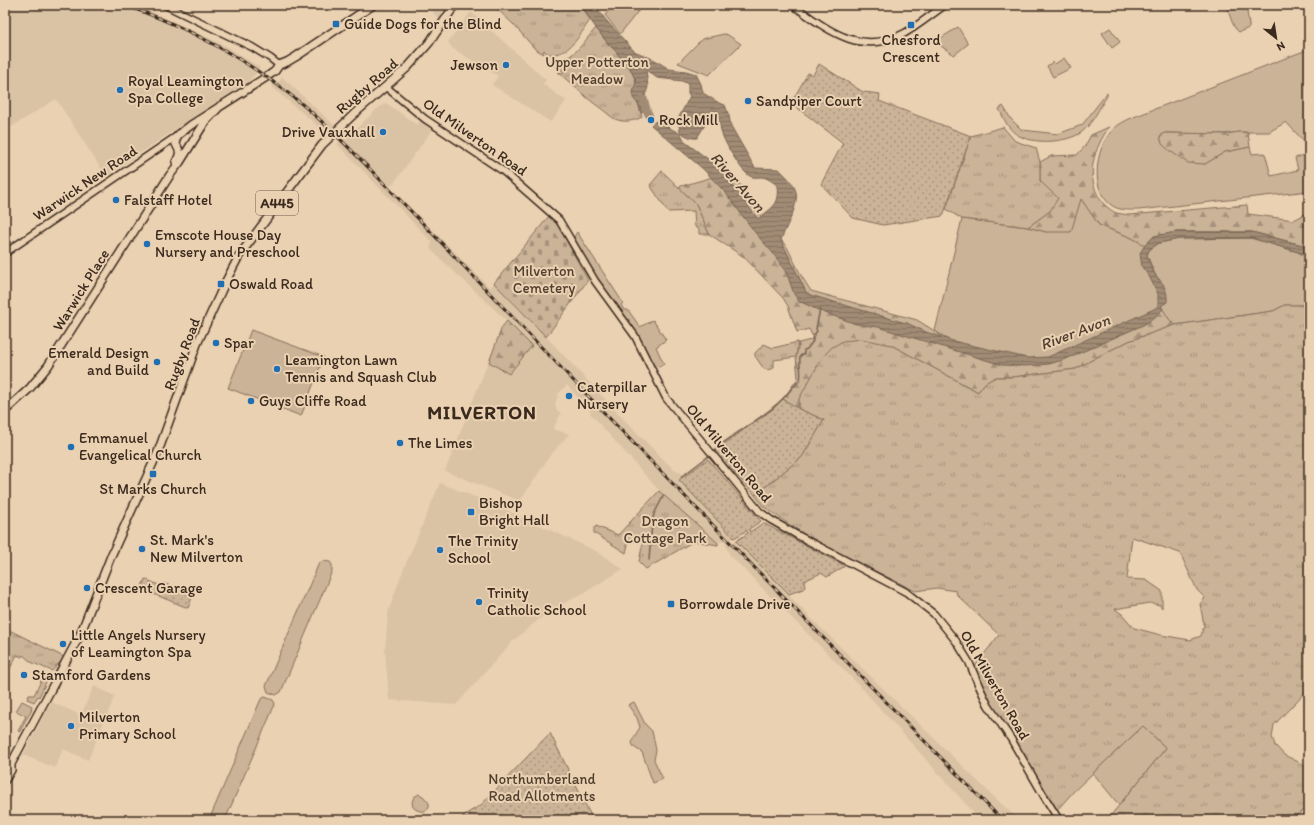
<svg xmlns="http://www.w3.org/2000/svg" width="1314" height="825" font-family="Itim,sans-serif">
	<style>
		.built { fill: #dac2a4 }
		.grass { fill: #cbb397; stroke: #836e5a }
		.forest { fill: url(#forest-firs); stroke: #836e5a }
		.cemetery { fill: url(#cemetery-stones); stroke: #836e5a }
		.park { fill: url(#park-tufts); stroke: #836e5a; fill-rule: evenodd }
		.garden { fill: url(#garden-dots); stroke: #836e5a }
		.water { fill: url(#water-rules); stroke: #786452 }
		.lines { fill: none; stroke-linecap: round; stroke-linejoin: round }
		.stream { stroke: #786452; stroke-width: 1.5 }
		.river { stroke: #a18b74; stroke-width: 8 }
		.tertiary-casing { stroke: #3b2a1e; stroke-width: 9 }
		.secondary-casing { stroke: #3b2a1e; stroke-width: 10 }
		.primary-casing { stroke: #3b2a1e; stroke-width: 10 }
		.tertiary { stroke: #ead1b2; stroke-width: 6 }
		.secondary { stroke: #ead1b2; stroke-width: 7 }
		.primary { stroke: #ead1b2; stroke-width: 7 }
		.rail-casing { stroke: #3b2a1e; stroke-width: 3 }
		.rail { stroke: #ead1b2; stroke-width: 1.5; stroke-dasharray: 4.5; stroke-linecap: butt }
		.poi-dot { fill: #1f6fb2; stroke: #ead1b2; stroke-width: 1.5 }
		.labels { text-anchor: middle; dominant-baseline: central; stroke-width: 4; stroke-linejoin: round; paint-order: stroke }
		.shield { fill: #ead1b2; stroke: #705c4a; stroke-width: 1 }
		.shield-label { font-size: 14px; font-weight: bold; fill: #3b2a1e }
		.poi-label { font-size: 15px; fill: #3b2a1e; stroke: #ead1b2; text-anchor: start }
		.park-label { font-size: 15px; fill: #513f30; stroke: #ead1b2 }
		.street-label { font-size: 15px; fill: #3b2a1e; stroke: #ead1b2 }
		.water-label { font-size: 16px; font-style: italic; fill: #4f3d2f; stroke: #ead1b2 }
		.district-label { font-size: 19px; font-weight: bold; letter-spacing: 1px; fill: #3b2a1e; stroke: #ead1b2 }
	</style>
	<defs>
		<pattern id="forest-firs" width="22" height="20" patternUnits="userSpaceOnUse"><rect width="22" height="20" fill="#cbb397"/><path d="M5 1l3.5 6h-7zM16 11l3.5 6h-7z" fill="#a6927b"/></pattern>
		<pattern id="cemetery-stones" width="16" height="16" patternUnits="userSpaceOnUse"><rect width="16" height="16" fill="#cbb397"/><path d="M2 7V4a2 2 0 0 1 4 0v3zM10 15v-3a2 2 0 0 1 4 0v3z" fill="#a6927b"/></pattern>
		<pattern id="park-tufts" width="24" height="20" patternUnits="userSpaceOnUse"><rect width="24" height="20" fill="#cbb397"/><path d="M3 7l-1-3M5 7V3M7 7l1-3M15 17l-1-3M17 17v-4M19 17l1-3" fill="none" stroke="#a6927b"/></pattern>
		<pattern id="garden-dots" width="8" height="8" patternUnits="userSpaceOnUse"><rect width="8" height="8" fill="#cbb397"/><path d="M2 2h.1M6 6h.1" fill="none" stroke="#a6927b" stroke-width="1.8" stroke-linecap="round"/></pattern>
		<pattern id="water-rules" width="6" height="5" patternUnits="userSpaceOnUse"><rect width="6" height="5" fill="#a18b74"/><path d="M0 2.5h6" fill="none" stroke="#84725f"/></pattern>
	</defs>
	<rect width="100%" height="100%" fill="#ead1b2"/>
	<filter id="ink" filterUnits="userSpaceOnUse"><feTurbulence type="fractalNoise" baseFrequency=".025" numOctaves="2"/><feDisplacementMap in="SourceGraphic" scale="8" xChannelSelector="R" yChannelSelector="G"/><feConvolveMatrix kernelMatrix="1 2 1 2 8 2 1 2 1" color-interpolation-filters="sRGB"/></filter>
	<g filter="url(#ink)">
		<!-- built -->
		<path class="built" d="M5 5H137L226 46 259 67V70L250 80 206 109 106 176 56 99 5 131Z
			M428 5H449L439 20Z
			M471 12 546 80 543 84 566 101 551 122 492 85 498 76 452 48 448 42Z
			M282 77 335 126 334 127 332 126 326 133 274 89 272 86 276 82 280 81Z
			M386 103 417 125 420 120 432 130 394 183 389 186 490 288 494 283 517 308 525 314 631 427 674 470 683 474 679 480 734 538 717 543 664 496 590 413 591 412 567 385 559 393 555 404 557 410 561 413 553 429 569 434 549 457 520 501 445 471 502 327 507 321 430 249 432 242 337 144 344 137 345 140 377 109Z
			M440 483 493 504 596 551 623 569 584 593 549 611 514 640 456 705 389 700 385 650 388 613 400 578Z
			M736 541 813 620 994 797 1019 820H980L859 685 789 615 780 604 773 599 729 554 725 543Z
			M94 686 115 696 88 760 63 749 55 768 23 755 51 702 81 715Z"/>
		<!-- grass -->
		<path class="grass" d="M614 5H643L620 34 605 15Z
			M1233 5H1246L1249 25V28L1239 32C1233 28 1231 18 1228 11L1229 7Z
			M958 27 968 44 954 55 935 42Z
			M1110 28 1120 42 1112 48 1102 33Z
			M724 34 728 35 741 44 709 75 678 63 702 39Z
			M1309 49V147L1286 122 1269 132H1239L1226 134 1165 133 1160 136C1165 155 1189 158 1205 164L1225 152 1250 147 1252 154 1265 153 1271 176 1298 170 1295 158 1305 155 1309 153V191L1139 210C1129 210 1118 211 1110 204 1090 188 1096 150 1110 133 1118 122 1134 117 1147 112Z
			M1064 58 1071 68 1053 77 1047 66 1053 62 1055 64Z
			M1107 93V96C1099 108 1093 123 1082 132 1067 143 1032 145 1016 134 1007 128 1004 118 999 109L1003 106 1011 119 1022 130 1058 134 1082 125Z
			M1081 198 1099 225 1130 237 1148 246 1144 255 1163 295 1164 285 1155 274 1147 255 1149 250 1159 243 1179 239 1251 238 1298 252 1309 258V305H1285L1273 311 1175 325 1169 319 1049 360 1028 363 951 345 946 338 935 331 962 219 1028 227 1046 232Z
			M577 232 623 303 621 305 624 310H628L640 327 653 320 666 340 656 347 664 364 659 367 655 366 651 362 638 335 598 281 576 242 574 237Z
			M251 330 324 357 301 416 228 388Z
			M323 561 330 562 332 565V571L281 692 276 695 268 692 266 686 319 563Z
			M40 674 48 678 39 697 38 696 34 702 27 699 29 695H34L41 681 39 677Z
			M265 697 273 700 275 704 225 820H209L261 699Z
			M22 701 32 706 31 710H32L24 723V724L20 731 19 732 18 731 26 716 16 711Z
			M634 702 645 724 652 731 656 750 654 760 663 779 653 783 642 752C625 744 634 739 640 727L637 718 628 705Z
			M1143 726 1166 748 1119 805 1093 773Z
			M419 794 423 796 429 803V808C425 813 418 812 413 807L412 802 414 797Z"/>
		<!-- forest -->
		<path class="forest" d="M1109 127C1094 149 1085 175 1100 199 1103 204 1110 210 1116 213 1120 214 1125 214 1129 215L1247 205 1248 214 1294 220 1309 212V248L1302 245 1252 232H1177L1154 236 1145 245 1130 237 1099 225 1081 199 1071 232H1046L1028 227 1050 211 1040 181V162L1051 156 1077 155 1085 146 1091 135Z
			M1239 132 1248 133 1250 147 1225 152 1205 164 1188 163 1170 151 1162 144 1160 136 1165 133 1226 134Z
			M723 174 739 183 761 216 787 247 802 277 811 291 917 320 946 338 951 345 1003 361 1049 360 1149 317 1161 306 1169 319 1175 325 1129 341 1099 356 1076 369 1013 377H996L985 383 978 392 891 345 817 369 799 399V409L783 399 798 378 796 357 799 343 814 339 809 329 797 332 788 306 783 298 744 257 709 234 696 204 678 187Z
			M507 321 532 346 509 374 489 362 502 327Z"/>
		<!-- cemetery -->
		<path class="cemetery" d="M550 215 559 227 588 280 546 337C529 318 511 301 494 283Z"/>
		<!-- park -->
		<path class="park" d="M493 5H583L584 10 590 20C579 36 569 57 547 54L544 50 543 52 544 54 535 49 513 24Z
			M596 28 609 45 615 50 623 61 630 68 636 81 638 103 642 117C635 121 624 123 615 119 611 117 607 113 603 110 587 99 573 85 558 72L563 73 564 71 555 67V64C577 55 581 45 596 28Z
			M1003 127 1015 141 1036 148 1040 162V181L1058 198 1050 211 1028 227 962 219 946 209 971 136Z
			M662 171 696 204 709 234H699V229L695 227 694 211 668 212 650 185Z
			M1285 305H1309V688L1274 725 1272 737 1275 745 1284 755 1309 767V807L1289 820H1107L1166 748 1143 726 1074 791 1057 810 1005 724 988 699 981 685 974 667 999 635 957 595 956 591 937 588 915 591 816 541 790 525 763 506 755 495 802 457 824 420 799 409V399L805 388 822 358 831 348 843 341 862 339 891 345 978 392 985 383 996 377H1013L1076 369 1099 356 1129 341 1175 325 1273 311ZM1132 537 1180 553 1197 590 1205 598 1200 604 1204 625 1201 636 1190 640 1161 635 1134 628 1122 614 1115 609 1149 603 1160 605 1162 608V591L1146 580 1127 579Z
			M798 342 796 357 774 360V368L767 370 764 369 755 356V353L764 344 773 348Z
			M659 491 718 543V545L694 541 646 569 639 562 643 542 629 540 626 553 594 533V529L596 526 618 535Z
			M5 630H9L64 657 59 664H58L52 671 31 662 23 655 22 657 17 655 5 678Z"/>
		<!-- garden -->
		<path class="garden" d="M819 64 863 92 880 94 879 101 971 136 943 216 883 225 853 218 821 184 843 143 791 103 808 73 813 75Z
			M783 399 799 409 824 420 802 457 755 495 714 451 773 409Z
			M708 459 761 521 749 529 750 532 763 523 845 566 827 577 821 573 804 581 805 587 803 589 789 594 736 541 748 533 746 531 734 538 679 480Z
			M145 579 161 586 163 583 193 595 188 608 141 589Z
			M550 733 593 820H459L466 814 481 805Z"/>
		<!-- water -->
		<path class="water" d="M583 5H595L605 19 634 51 655 60 669 69 686 71 696 74 701 84 703 93 719 103 725 105 729 116 731 126 755 168 779 169C785 175 794 183 796 192 799 206 786 226 781 240L807 294 909 324 926 332 953 341 1027 358 1048 357 1156 308 1158 305V294L1149 276 1142 267 1140 253 1145 245 1154 236 1177 232H1252L1302 245 1309 248V258L1298 252 1251 238 1179 239 1159 243 1149 250 1147 255C1149 261 1151 268 1154 273 1161 285 1168 286 1167 302L1161 306 1163 309 1152 320 1143 325 1066 359 1049 364 1026 366 1002 365 878 327 856 324 820 311 801 302 800 303 794 294 787 274 773 253 757 235 724 191 703 169 651 125 656 121 681 134 685 142 716 165 758 219C772 207 780 206 778 186 773 182 768 178 762 177 757 177 753 178 750 176 741 172 722 139 721 130 719 124 720 118 718 111L711 110 708 120 697 138C691 139 685 135 680 132L678 119 690 96 688 93V84L682 81 657 78 646 70 648 87 645 96 649 109 641 113 639 105 633 98V93L636 81 630 68 623 61 615 50 609 45 596 28 587 15Z"/>
		<g class="lines">
			<!-- stream -->
			<path class="stream" d="M712 452C738 429 772 415 793 387 795 385 798 382 800 380 802 375 799 363 800 356L804 354V350L807 349 813 341 812 338 817 331 816 329 820 309
				M681 477 710 455
				M649 560 652 523 654 514 664 495"/>
			<!-- river -->
			<path class="river" d="M644 100 647 111 649 115"/>
			<!-- tertiary casing -->
			<g class="tertiary-casing">
				<path id="tertiary" d="M165 5 252 47 270 58 279 65
					M793 5C828 30 860 57 905 33 919 25 932 14 945 5
					M386 87 425 119 503 171 559 220 595 281 635 336 666 398 760 512 771 520 797 535 906 592 934 614 956 641 969 662 979 686 988 705 1011 739 1044 796 1059 820
					M5 253 177 136"/>
			</g>
			<!-- secondary casing -->
			<g class="secondary-casing">
				<path id="secondary" d="M176 162C182 151 179 151 175 142L178 135 191 125 268 76 275 71 279 65 287 62 297 56 373 5
					M5 411 30 388 48 366 170 175 180 162 205 122 220 106"/>
			</g>
			<!-- primary casing -->
			<g class="primary-casing">
				<path id="primary" d="M5 771 11 764 80 635 111 556 158 452 197 344 224 285 239 256 322 145 354 114 408 67 429 43 455 5
					M5 780 11 770V766"/>
			</g>
			<!-- tertiary -->
			<use href="#tertiary" class="tertiary"/>
			<!-- secondary -->
			<use href="#secondary" class="secondary"/>
			<!-- primary -->
			<use href="#primary" class="primary"/>
			<!-- rail casing -->
			<g class="rail-casing">
				<path id="rail" d="M124 5C189 27 250 61 303 105 340 136 373 173 407 207 469 271 530 335 591 399 727 541 865 680 1002 820"/>
			</g>
			<!-- rail -->
			<use href="#rail" class="rail"/>
		</g>
	</g>
	<!-- markers -->
	<g class="poi-dot">
		<rect x="332" y="20" width="8" height="8" rx="2"/>
		<rect x="907" y="21" width="8" height="8" rx="2"/>
		<circle cx="506" cy="65" r="4"/>
		<circle cx="120" cy="90" r="4"/>
		<circle cx="748" cy="101" r="4"/>
		<circle cx="651" cy="120" r="4"/>
		<circle cx="383" cy="132" r="4"/>
		<circle cx="116" cy="200" r="4"/>
		<circle cx="147" cy="244" r="4"/>
		<rect x="217" y="280" width="8" height="8" rx="2"/>
		<circle cx="216" cy="343" r="4"/>
		<circle cx="157" cy="362" r="4"/>
		<circle cx="277" cy="369" r="4"/>
		<circle cx="569" cy="396" r="4"/>
		<circle cx="251" cy="401" r="4"/>
		<circle cx="400" cy="443" r="4"/>
		<circle cx="71" cy="447" r="4"/>
		<rect x="149" y="470" width="8" height="8" rx="2"/>
		<rect x="467" y="508" width="8" height="8" rx="2"/>
		<circle cx="142" cy="549" r="4"/>
		<circle cx="440" cy="550" r="4"/>
		<circle cx="87" cy="588" r="4"/>
		<circle cx="479" cy="602" r="4"/>
		<rect x="667" y="600" width="8" height="8" rx="2"/>
		<circle cx="63" cy="644" r="4"/>
		<circle cx="24" cy="675" r="4"/>
		<circle cx="71" cy="726" r="4"/>
	</g>
	<g class="labels">
		<!-- shield labels -->
		<rect class="shield" x="256" y="191" width="42" height="24" rx="3"/>
		<g class="shield-label">
			<text x="277" y="203">A445</text>
		</g>
		<!-- poi labels -->
		<g class="poi-label">
			<text x="344" y="24">Guide Dogs for the Blind</text>
			<text x="911" y="40" text-anchor="middle">Chesford<tspan x="911" dy="17">Crescent</tspan></text>
			<text x="498" y="65" text-anchor="end">Jewson</text>
			<text x="128" y="81">Royal Leamington<tspan x="128" dy="17">Spa College</tspan></text>
			<text x="756" y="101">Sandpiper Court</text>
			<text x="659" y="120">Rock Mill</text>
			<text x="375" y="132" text-anchor="end">Drive Vauxhall</text>
			<text x="124" y="200">Falstaff Hotel</text>
			<text x="155" y="235">Emscote House Day<tspan x="155" dy="17">Nursery and Preschool</tspan></text>
			<text x="229" y="284">Oswald Road</text>
			<text x="224" y="343">Spar</text>
			<text x="149" y="353" text-anchor="end">Emerald Design<tspan x="149" dy="17">and Build</tspan></text>
			<text x="285" y="360">Leamington Lawn<tspan x="285" dy="17">Tennis and Squash Club</tspan></text>
			<text x="577" y="387">Caterpillar<tspan x="577" dy="17">Nursery</tspan></text>
			<text x="259" y="401">Guys Cliffe Road</text>
			<text x="79" y="438">Emmanuel<tspan x="79" dy="17">Evangelical Church</tspan></text>
			<text x="408" y="443">The Limes</text>
			<text x="153" y="489" text-anchor="middle">St Marks Church</text>
			<text x="479" y="503">Bishop<tspan x="479" dy="17">Bright Hall</tspan></text>
			<text x="150" y="540">St. Mark's<tspan x="150" dy="17">New Milverton</tspan></text>
			<text x="448" y="541">The Trinity<tspan x="448" dy="17">School</tspan></text>
			<text x="95" y="588">Crescent Garage</text>
			<text x="487" y="593">Trinity<tspan x="487" dy="17">Catholic School</tspan></text>
			<text x="679" y="604">Borrowdale Drive</text>
			<text x="71" y="635">Little Angels Nursery<tspan x="71" dy="17">of Leamington Spa</tspan></text>
			<text x="32" y="675">Stamford Gardens</text>
			<text x="79" y="717">Milverton<tspan x="79" dy="17">Primary School</tspan></text>
		</g>
		<!-- park labels -->
		<g class="park-label">
			<text x="597" y="62">Upper Potterton<tspan x="597" dy="17">Meadow</tspan></text>
			<text x="544" y="271">Milverton<tspan x="544" dy="17">Cemetery</tspan></text>
			<text x="665" y="521">Dragon<tspan x="665" dy="17">Cottage Park</tspan></text>
			<text x="542" y="779">Northumberland<tspan x="542" dy="17">Road Allotments</tspan></text>
		</g>
		<!-- street labels -->
		<g class="street-label">
			<text transform="translate(367 86) rotate(-41)">Rugby Road</text>
			<text transform="translate(475 137) rotate(35)">Old Milverton Road</text>
			<text transform="translate(85 183) rotate(-34)">Warwick New Road</text>
			<text transform="translate(81 290) rotate(-58)">Warwick Place</text>
			<text transform="translate(182 354) rotate(-69)">Rugby Road</text>
			<text transform="translate(729 453) rotate(50)">Old Milverton Road</text>
			<text transform="translate(995 685) rotate(60)">Old Milverton Road</text>
		</g>
		<!-- water labels -->
		<g class="water-label">
			<text transform="translate(738 182) rotate(49)">River Avon</text>
			<text transform="translate(1075 332) rotate(-21)">River Avon</text>
		</g>
		<!-- district labels -->
		<g class="district-label">
			<text x="482" y="412">MILVERTON</text>
		</g>
	</g>
	<!-- margin -->
	<rect width="1314" height="825" fill="none" stroke="#ead1b2" stroke-width="20"/>
	<rect x="10" y="10" width="1294" height="805" fill="none" stroke="#3b2a1e" stroke-width="1.5" filter="url(#ink)"/>
	<!-- north arrow -->
	<g transform="translate(1276 38) rotate(150)" stroke="#ead1b2" stroke-width="3" paint-order="stroke">
	<path d="M0-3L7 15L0 10L-7 15Z" fill="#3b2a1e"/>
	<text y="-6" font-size="11" font-weight="bold" text-anchor="middle" fill="#3b2a1e">N</text>
	</g>
</svg>
